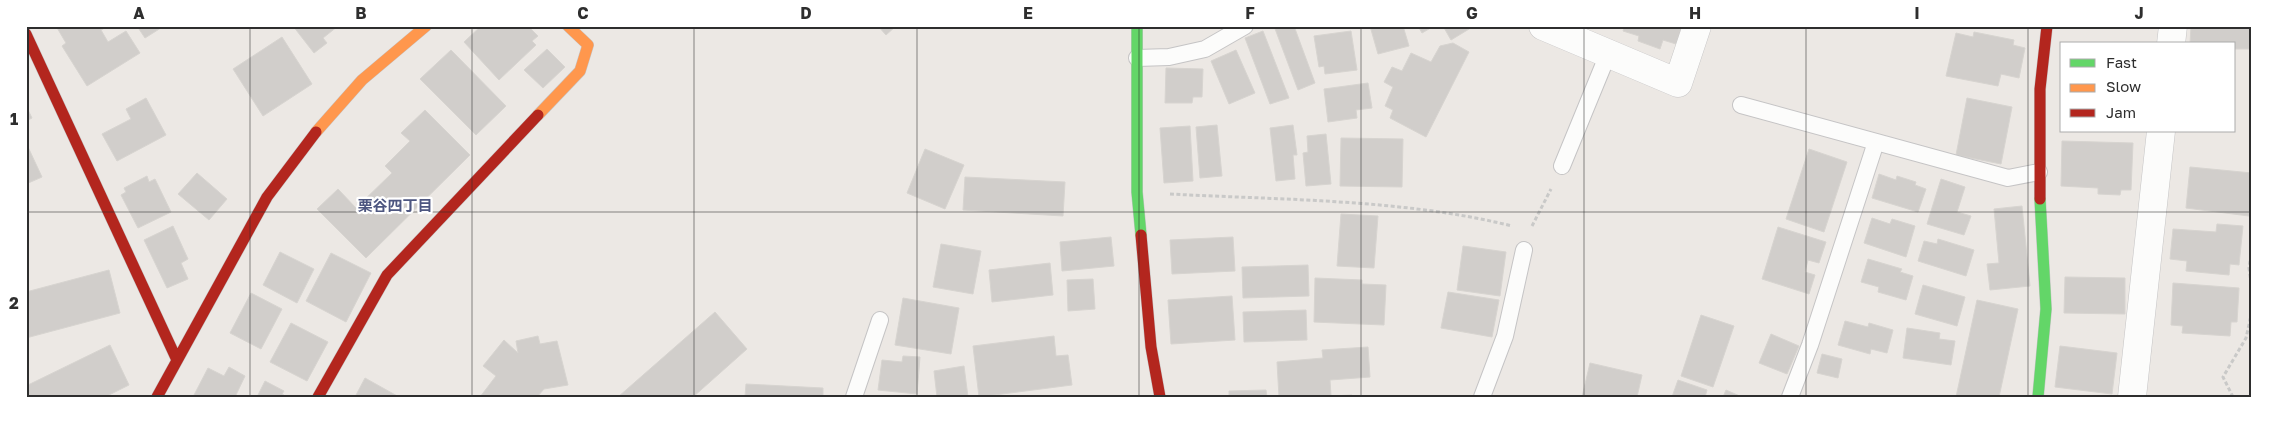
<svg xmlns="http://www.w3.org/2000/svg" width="2278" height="423" font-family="'Golos Text','Noto Sans JP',sans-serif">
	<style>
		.building { fill: #d1cecb; stroke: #d7d4d0 }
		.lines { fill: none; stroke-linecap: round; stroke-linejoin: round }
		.lane-casing { stroke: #c5c4c5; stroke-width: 18 }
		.street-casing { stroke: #c5c4c5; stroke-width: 29 }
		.fast-casing { stroke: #c5c4c5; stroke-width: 12 }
		.slow-casing { stroke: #c5c4c5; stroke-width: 12 }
		.jam-casing { stroke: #c5c4c5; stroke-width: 12 }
		.path { stroke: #c9c9c8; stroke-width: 3; stroke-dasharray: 4 2.5; stroke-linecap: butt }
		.lane { stroke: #fcfcfb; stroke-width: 16 }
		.street { stroke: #fcfcfb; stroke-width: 28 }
		.fast { stroke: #63d668; stroke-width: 11 }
		.slow { stroke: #ff974d; stroke-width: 11 }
		.jam { stroke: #b3261e; stroke-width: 11 }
		.grid { fill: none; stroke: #2e2e2e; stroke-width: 1; stroke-opacity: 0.55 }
		.labels { text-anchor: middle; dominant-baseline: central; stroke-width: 4.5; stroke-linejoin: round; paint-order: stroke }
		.neighbourhood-label { font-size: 15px; font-weight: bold; fill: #4d5680; stroke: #fff }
		.neatline { fill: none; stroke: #2e2e2e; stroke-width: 2 }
		.grid-label { font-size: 16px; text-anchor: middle; font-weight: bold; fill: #2e2e2e }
	</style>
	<rect width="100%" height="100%" fill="#ece8e4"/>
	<!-- building -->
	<path class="building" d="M56 26H108L101 30 108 42 126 31 140 53 87 86 62 46 66 43Z
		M137 26H164L145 38Z
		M293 26H338L323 38 327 43 314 53Z
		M481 26H528L538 36 532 41 536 45 499 80 464 42Z
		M878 26H896L886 35Z
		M1274 26H1294L1315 83 1298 90Z
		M1370 26H1403L1409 46 1378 54Z
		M1418 26H1434L1422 33Z
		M1443 26H1474L1451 40Z
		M1625 26H1682L1676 44 1663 40 1660 49 1638 41 1639 36 1623 31Z
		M2191 26H2252V49H2234V44H2190Z
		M1263 31 1289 98 1270 104 1245 38Z
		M1351 31 1357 70 1325 74 1324 66 1319 67 1314 36Z
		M1974 32 2014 40 2013 45 2025 48 2019 78 2001 74 1998 86 1946 76 1956 33 1973 37Z
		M282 37 312 84 263 116 233 69Z
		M1453 43 1469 52 1426 137 1390 118 1393 110 1385 106 1393 87 1384 82 1392 67 1402 71 1411 53 1431 62 1440 46Z
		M547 49 565 67 543 88 524 70Z
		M451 50 506 106 476 135 420 79Z
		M1236 50 1255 93 1229 104 1211 61Z
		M1166 68 1203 69 1202 97H1193L1192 103H1165Z
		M1368 83 1372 108 1356 110 1357 118 1328 122 1324 89Z
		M146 98 166 135 117 161 102 134 131 119 126 109Z
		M1967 98 2012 107 2001 164 1956 155Z
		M26 106 32 118 26 121Z
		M425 110 470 155 366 258 317 209 338 189 356 208 392 173 385 166 410 141 401 133Z
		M1217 125 1222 176 1200 178 1196 127Z
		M1293 125 1297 155H1293L1295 179 1276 181 1270 128Z
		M1190 126 1193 181 1164 183 1160 128Z
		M1326 134 1331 184 1306 186 1303 153 1308 152 1307 136Z
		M1341 138 1403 139 1402 187 1340 186Z
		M2062 141 2133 143 2131 190H2121L2120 195 2098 194V188L2061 186Z
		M28 147 42 177 26 184V148Z
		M925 149 964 165 945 209 907 193Z
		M1809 149 1847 162 1824 232 1786 219Z
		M2190 167 2252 173 2249 216 2186 208Z
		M197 173 227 199 209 220 178 194Z
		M1879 174 1896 180 1897 176 1916 182 1915 185 1926 189 1918 212 1872 198Z
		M147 176 149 182 155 179 171 212 138 228 121 195 126 192 124 188Z
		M965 177 1065 182 1063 216 963 210Z
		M1941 179 1965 187 1957 212 1971 216 1964 235 1927 224Z
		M2022 206 2030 286 1990 290 1987 264 1999 263 1994 209Z
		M1341 214 1378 216 1374 268 1337 266Z
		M1872 218 1890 224 1892 219 1915 226 1906 257 1864 243Z
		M2217 224 2243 226 2239 265 2230 264 2229 275 2186 271 2187 261 2170 259 2173 229 2216 232Z
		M173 226 188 259 181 263 188 279 167 288 144 240Z
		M1778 227 1826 242 1819 263 1808 260 1805 272 1815 275 1809 294 1762 279Z
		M1111 237 1114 266 1062 271 1060 242Z
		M1233 237 1235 271 1172 274 1170 240Z
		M1938 239 1974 250 1966 276 1918 261 1924 241 1937 244Z
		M941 244 981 251 973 294 933 287Z
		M1463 246 1506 252 1500 296 1457 290Z
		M280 252 314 269 297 303 263 285Z
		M331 253 371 273 346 322 306 301Z
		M1868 259 1902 269 1900 272 1913 276 1906 300 1878 292 1879 287 1861 282Z
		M1050 263 1053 295 992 302 989 270Z
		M1308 265 1309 296 1243 298 1242 267Z
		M109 270 120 313 26 338V292Z
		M2065 277 2125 278V314L2064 313Z
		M1315 278 1362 280V284L1386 285 1384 325 1314 322Z
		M1093 279 1095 309 1068 311 1067 280Z
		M2173 283 2239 288 2237 322H2231L2230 336 2182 333 2183 326 2171 325Z
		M1923 285 1965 297 1957 326 1915 314Z
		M1448 292 1499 300 1492 337 1441 328Z
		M251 293 282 309 261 349 230 333Z
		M1232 296 1235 340 1171 344 1168 300Z
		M903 298 959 308 951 354 895 345Z
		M1977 300 2018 309 1999 397H1956Z
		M1306 310 1307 340 1244 342 1243 312Z
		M715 312 747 349 693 397H618Z
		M1701 315 1734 326 1713 387 1681 376Z
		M1845 321 1868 327 1869 323 1893 330 1887 353 1871 349 1870 354 1838 345Z
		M291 323 328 342 307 381 270 362Z
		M1907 328 1940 333 1939 339 1955 341 1951 365 1903 358Z
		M1771 334 1799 346 1787 374 1759 363Z
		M538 336 540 344 557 341 568 385 544 389 537 397H480L496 376 483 366 504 340 518 353 516 341Z
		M1054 336 1056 356 1068 355 1072 385 979 397 973 346Z
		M110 345 129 385 105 397H28L26 386Z
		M2060 346 2117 353 2112 394 2055 387Z
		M1368 347 1370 377 1330 380 1331 396 1352 395 1353 397H1279L1277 362 1323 358 1322 350Z
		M1822 354 1842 359 1838 378 1817 373Z
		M903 356 920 357 917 394 878 390 882 360 902 362Z
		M1590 363 1642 375 1637 397H1582Z
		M964 366 968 397H937L934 371Z
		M229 367 245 376 235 397H193L208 368 224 376Z
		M365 378 399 397H355Z
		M1678 380 1707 390 1705 397H1672Z
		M265 381 284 391 282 394 287 397H257Z
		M746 384 823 388V397H745Z
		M1266 390 1267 397H1229V391Z
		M1726 390 1742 397H1723Z"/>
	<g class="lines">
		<!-- lane casing -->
		<g class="lane-casing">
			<path id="lane" d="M1137 58 1169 57 1205 49 1245 26
				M1741 105 2008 178 2039 172
				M1562 166 1608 54
				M854 397 880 320
				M1482 397 1505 336 1524 250
				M1790 397 1810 345 1876 142"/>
		</g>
		<!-- street casing -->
		<g class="street-casing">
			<path id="street" d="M1543 26 1678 83 1697 26
				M2171 44 2173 26
				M2132 397 2161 131"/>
		</g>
		<!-- fast casing -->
		<g class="fast-casing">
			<path id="fast" d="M1137 26V192L1141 235
				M2038 397 2046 309 2040 199"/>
		</g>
		<!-- slow casing -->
		<g class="slow-casing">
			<path id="slow" d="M538 115 580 71 588 45 568 26
				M316 132 362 80 426 26"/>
		</g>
		<!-- jam casing -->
		<g class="jam-casing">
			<path id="jam" d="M26 34 176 358
				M2040 199V89L2047 26
				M1141 235 1151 347 1160 397
				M157 397 267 197 316 132
				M318 397 387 275 538 115"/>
		</g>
		<!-- path -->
		<path class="path" d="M1170 194C1282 200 1404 199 1512 226
			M1532 226 1551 189
			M2252 248 2249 268 2252 289
			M2233 397 2223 377 2246 338 2252 311"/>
		<!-- lane -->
		<use href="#lane" class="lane"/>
		<!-- street -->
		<use href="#street" class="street"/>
		<!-- fast -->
		<use href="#fast" class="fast"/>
		<!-- slow -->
		<use href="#slow" class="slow"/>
		<!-- jam -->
		<use href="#jam" class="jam"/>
	</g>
	<!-- grid -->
	<path class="grid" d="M250 26V397M472 26V397M694 26V397M917 26V397M1139 26V397M1361 26V397M1584 26V397M1806 26V397M2028 26V397M26 212H2252"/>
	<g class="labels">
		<!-- neighbourhood labels -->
		<g class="neighbourhood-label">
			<text x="395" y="205">栗谷四丁目</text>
		</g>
	</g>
	<!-- border -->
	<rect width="2278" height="423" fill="none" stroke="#ffffff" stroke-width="55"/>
	<!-- legend -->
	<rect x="2060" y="42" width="175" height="90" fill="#ffffff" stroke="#ababab"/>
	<rect x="2070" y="59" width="25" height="8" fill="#63d668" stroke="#ababab"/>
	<text x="2106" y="68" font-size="15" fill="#2e2e2e">Fast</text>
	<rect x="2070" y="84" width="25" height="8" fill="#ff974d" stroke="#ababab"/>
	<text x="2106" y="92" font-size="15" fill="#2e2e2e">Slow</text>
	<rect x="2070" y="109" width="25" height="8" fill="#b3261e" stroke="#ababab"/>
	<text x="2106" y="118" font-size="15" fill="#2e2e2e">Jam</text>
	<rect x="28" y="28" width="2222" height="368" class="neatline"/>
	<g class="grid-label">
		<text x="139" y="19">A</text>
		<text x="361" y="19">B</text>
		<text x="583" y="19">C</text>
		<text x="806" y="19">D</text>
		<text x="1028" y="19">E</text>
		<text x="1250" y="19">F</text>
		<text x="1472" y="19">G</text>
		<text x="1695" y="19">H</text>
		<text x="1917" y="19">I</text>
		<text x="2139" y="19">J</text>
		<text x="14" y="125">1</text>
		<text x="14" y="309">2</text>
	</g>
</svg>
